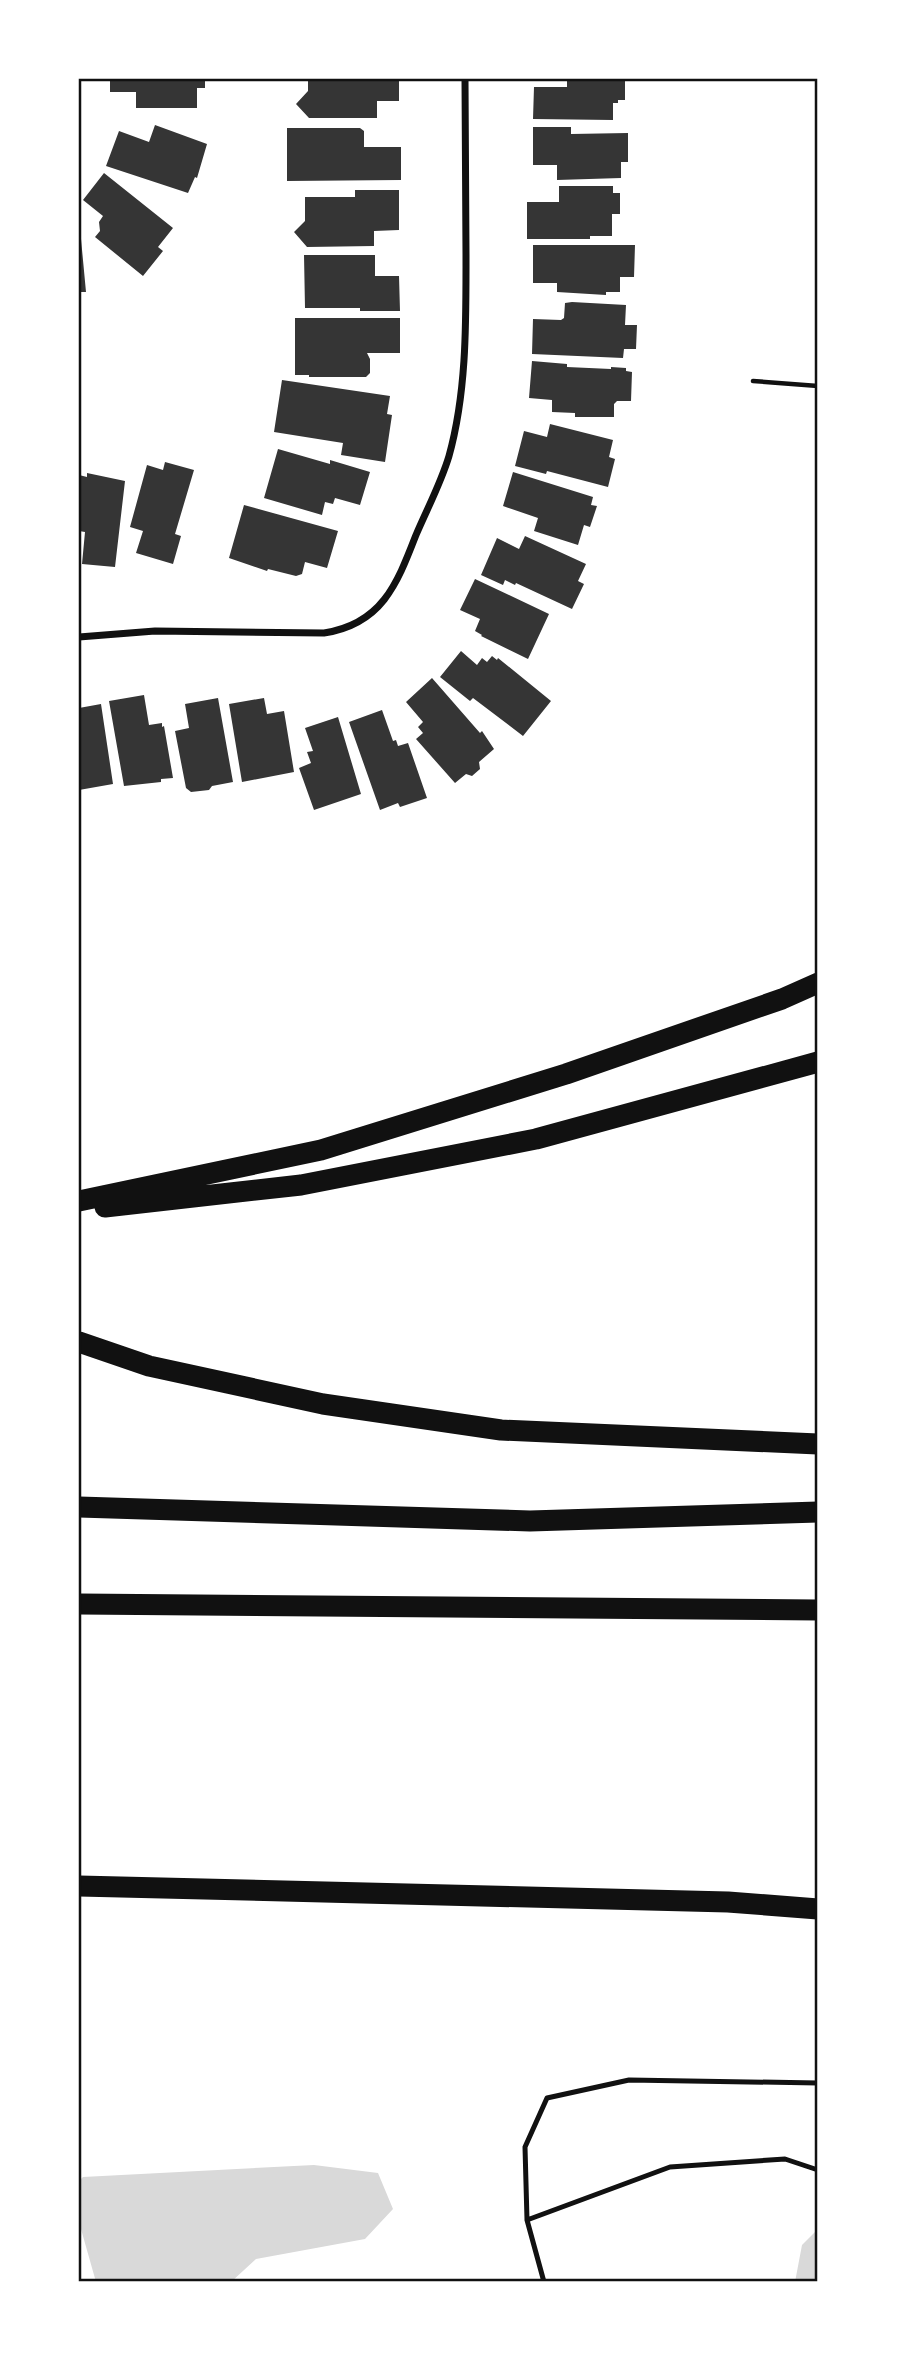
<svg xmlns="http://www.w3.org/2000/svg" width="897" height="2361" font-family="Lato,sans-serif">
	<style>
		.water { fill: #d9d9d9 }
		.building { fill: #353535 }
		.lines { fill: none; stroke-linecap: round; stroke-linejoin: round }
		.path { stroke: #111; stroke-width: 4.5 }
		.service { stroke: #111; stroke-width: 5 }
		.minor { stroke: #111; stroke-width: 7 }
		.motorway { stroke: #111; stroke-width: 21 }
		.neatline { fill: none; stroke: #111; stroke-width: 2.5 }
	</style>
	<rect width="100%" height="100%" fill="#fff"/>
	<!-- water -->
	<path class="water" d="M314 2165 378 2173 393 2209 365 2239 256 2259 231 2282H96L79 2222V2181L83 2177Z
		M818 2229V2282H795L802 2245Z"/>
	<!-- building -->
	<path class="building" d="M110 79H205V88H197V108H136V92H110Z
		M308 79H399V101H377V118H309L296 104 308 91Z
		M567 79H625V100H618V103H613V120L533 119 534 87H567Z
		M155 125 207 144 197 178 195 177 188 193 106 166 119 131 149 142Z
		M533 127H571V134L628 133V162H621V178L557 180V165H533Z
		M287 128H360L364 131V147H401V180L287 181Z
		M104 173 173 228 158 247 163 251 143 276 95 237 100 231 99 222 103 216 83 200Z
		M559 186H613V193H620V214H612V236H590V239H527V202H559Z
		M355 190H399V230L374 231V246L307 247 294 232 305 221V197H355Z
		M79 239H81L86 292H79Z
		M533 245H635L634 277H620V292H606V295L557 292V283H533Z
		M304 255H375V276H399L400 311H360V308H305Z
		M572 302 626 305 625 325H637L636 349H624L623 358 532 354 533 319 561 320 564 318 565 303Z
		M295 318H400V353H367L370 359V373L366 377H309V375H295Z
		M532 361 567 364V367L611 369V367L626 368V371L632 372 631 401H617L614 404V417H575V413L552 412V400L529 398Z
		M282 380 390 396 387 414 392 415 385 462 341 455 343 443 274 432Z
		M550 424 613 440 609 457 615 459 608 487 547 471 546 474 515 466 524 431 547 437Z
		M278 449 330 464V460L370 472 360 505 335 498 333 504 325 502 322 515 264 498Z
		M165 462 194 470 175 534 181 536 173 564 136 553 143 531 130 527 147 465 163 470Z
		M513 472 593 497 591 505 597 506 590 527 584 525 578 545 534 531 538 518 503 506Z
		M87 473 125 481 115 567 82 564 85 532 79 531V475L87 477Z
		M244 505 338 531 327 568 305 562 302 574 296 576 268 569 267 571 229 558Z
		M525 536 586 564 578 581 584 584 572 609 516 583 515 585 505 580 503 585 481 575 497 538 519 549Z
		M475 579 549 614 528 659 481 636 482 635 475 631 480 619 460 610Z
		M461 651 477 665 482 658 487 662 492 656 497 660 498 658 551 701 523 736 473 698 470 701 440 677Z
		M432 678 480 733 482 731 494 749 479 762 480 769 472 776 466 774 455 783 416 739 423 733 418 727 423 722 406 702Z
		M144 695 149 725 162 723V727L164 726 173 778 161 779V782L124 786 109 701Z
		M218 698 233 782 212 786 209 790 191 792 186 788 175 731 189 728 185 704Z
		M264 698 267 714 284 711 294 772 242 782 229 704Z
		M101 704 113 784 79 790V708Z
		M382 710 393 741 396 740 398 746 408 743 427 798 400 807 398 803 380 810 349 722Z
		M338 717 361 794 314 810 299 768 311 763 307 752 313 751 305 728Z"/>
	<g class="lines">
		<!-- path -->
		<path class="path" d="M753 381 818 386"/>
		<!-- service -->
		<path class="service" d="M527 2220 670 2167 785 2159 818 2170
			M544 2282 527 2220 525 2147 547 2098 629 2080 818 2083"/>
		<!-- minor -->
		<path class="minor" d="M79 637 155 631 324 633C382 624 397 584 416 535 427 509 441 483 449 456 467 391 466 321 466 255 466 196 465 137 465 79"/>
		<!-- motorway -->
		<path class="motorway" d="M79 1201 321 1150 566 1074 782 999 818 983
			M105 1207 301 1185 536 1139 818 1062
			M79 1342 149 1366 323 1404 501 1430 818 1444
			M79 1507 530 1521 818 1512
			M79 1604 818 1610
			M79 1886 728 1902 818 1909"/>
	</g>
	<!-- border -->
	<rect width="897" height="2361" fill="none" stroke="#ffffff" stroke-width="161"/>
	<rect x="80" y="80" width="736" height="2200" class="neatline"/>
</svg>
